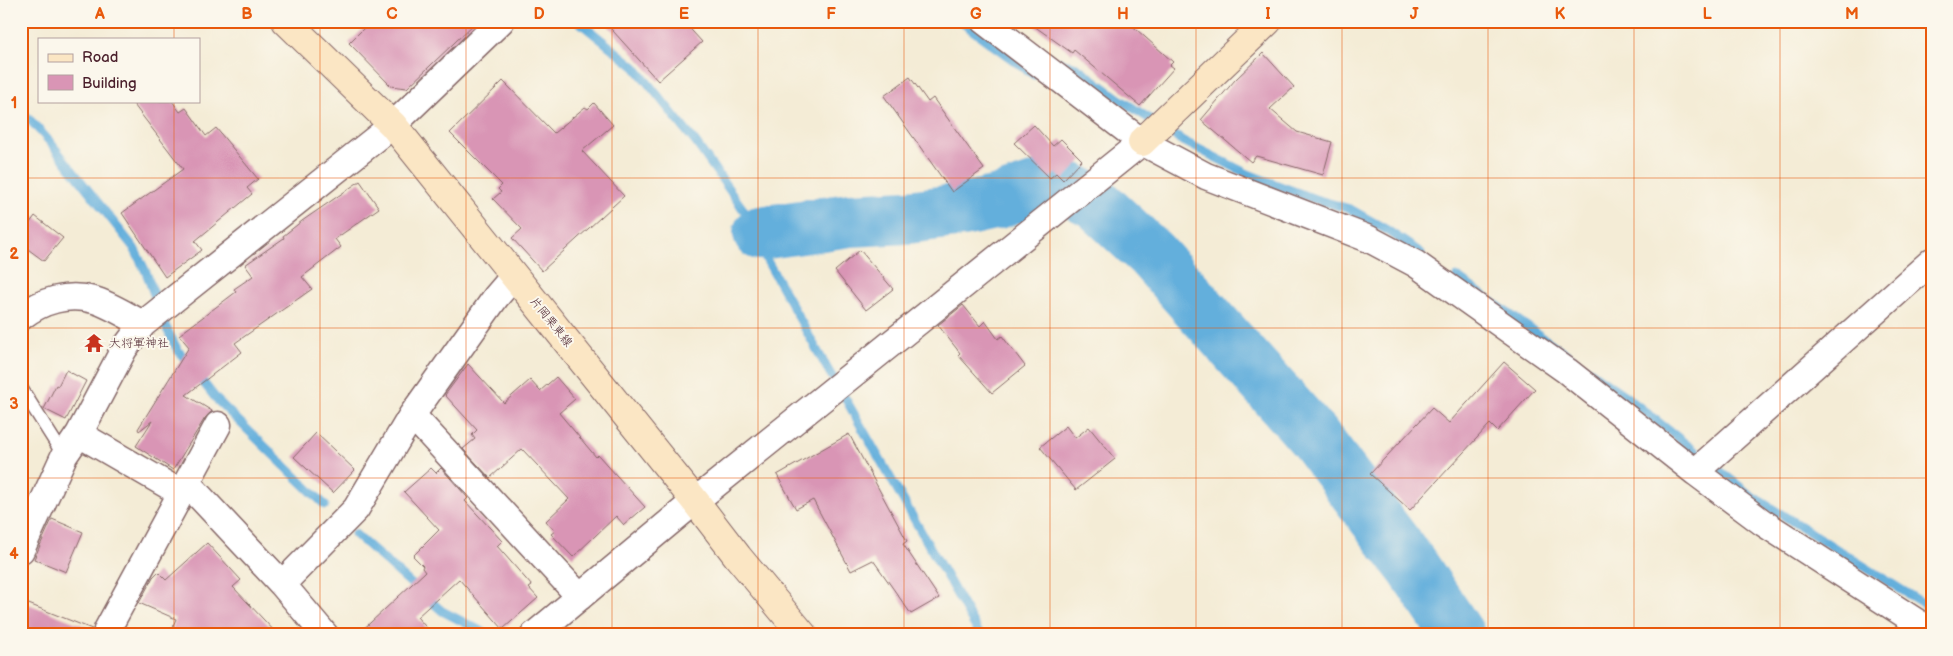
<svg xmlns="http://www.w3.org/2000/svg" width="1953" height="656" font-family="'Balsamiq Sans','Klee One',sans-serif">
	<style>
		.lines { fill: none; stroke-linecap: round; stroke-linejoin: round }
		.stream { stroke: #63afdc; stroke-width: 9 }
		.river { stroke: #63afdc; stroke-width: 54 }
		.building { fill: #d995b5 }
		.lane-casing { stroke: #866767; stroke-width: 15 }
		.street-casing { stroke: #866767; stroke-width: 29 }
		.secondary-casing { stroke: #866767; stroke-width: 30 }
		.lane { stroke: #fff; stroke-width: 12 }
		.street { stroke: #fff; stroke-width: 26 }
		.secondary { stroke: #fbe6c4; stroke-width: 28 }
		.grid { fill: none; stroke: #e8590c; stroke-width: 1; stroke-opacity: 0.55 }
		.labels { text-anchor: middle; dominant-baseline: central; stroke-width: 4; stroke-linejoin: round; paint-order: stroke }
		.street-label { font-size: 12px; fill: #4a1f2b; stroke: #fbf7ec }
		.poi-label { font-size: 12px; fill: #4a1f2b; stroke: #fbf7ec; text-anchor: start }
		.neatline { fill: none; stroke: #e8590c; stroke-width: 2 }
		.grid-label { font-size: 16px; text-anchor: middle; font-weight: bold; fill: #e8590c }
	</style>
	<rect width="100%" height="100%" fill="#fbf7ec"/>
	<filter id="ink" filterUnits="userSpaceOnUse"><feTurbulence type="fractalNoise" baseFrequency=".02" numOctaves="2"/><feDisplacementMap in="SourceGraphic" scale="10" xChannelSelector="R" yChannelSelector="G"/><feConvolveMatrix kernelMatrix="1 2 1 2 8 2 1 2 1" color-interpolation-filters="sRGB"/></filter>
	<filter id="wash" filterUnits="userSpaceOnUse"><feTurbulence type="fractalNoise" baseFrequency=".0096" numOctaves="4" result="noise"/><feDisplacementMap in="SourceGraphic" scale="20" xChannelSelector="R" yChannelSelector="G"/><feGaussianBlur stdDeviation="1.12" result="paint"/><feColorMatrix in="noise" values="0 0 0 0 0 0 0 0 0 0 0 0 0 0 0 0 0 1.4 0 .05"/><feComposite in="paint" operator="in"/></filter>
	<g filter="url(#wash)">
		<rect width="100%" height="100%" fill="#f4ecd6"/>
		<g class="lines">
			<!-- stream -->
			<path class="stream" d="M578 21 635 67 696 143 760 233 761 250 827 368 845 398 980 635
				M960 21 1034 75 1060 62 1077 67 1118 98 1183 141 1248 174 1315 199 1350 209 1387 230 1421 253
				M21 110 50 142 134 248 146 272 165 325 177 349 217 400 325 505
				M1457 277 1628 398 1749 494 1932 609
				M355 534 442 611 489 635"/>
			<!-- river -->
			<path class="river" d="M760 233 850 220 908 217 963 210 998 202 1049 185 1072 190 1095 202 1151 254 1314 437 1414 569 1458 635"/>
		</g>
		<g id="blocks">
			<!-- building -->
			<path class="building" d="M371 21H477L407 88 391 86 349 43Z
				M604 21H683L702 42 658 81Z
				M1027 21H1127L1173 62 1170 65 1174 68 1140 106 1074 50 1072 53Z
				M1263 53 1294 87 1270 109 1297 132 1332 142 1323 175 1256 156 1251 162 1201 120 1235 80Z
				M910 77 928 102 933 98 984 169 952 192 884 96Z
				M503 81 554 133 585 107 588 109 594 103 613 125 582 151 624 196 542 271 512 238 522 229 493 199 501 192 498 189 502 185 450 133Z
				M131 101H172L180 112 186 108 206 136 216 128 258 179 247 188 252 194 195 241 202 250 165 277 122 213 183 169Z
				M1034 125 1053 146 1061 139 1082 160 1063 180 1056 173 1050 178 1014 143Z
				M360 181 379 208 335 239 341 247 302 277 312 289 235 343 242 352 186 395 212 411 205 418 173 470 136 446 152 421 139 431 138 429 189 347 179 335 236 292 234 289 253 276 245 265 284 238 283 236 302 221Z
				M35 216 63 238 44 261 21 244V235Z
				M860 250 893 289 866 310 835 271Z
				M963 305 980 326 985 321 998 339 1002 336 1025 366 992 393 958 355 960 353 938 325Z
				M1504 362 1535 389 1497 431 1490 424 1410 510 1370 474 1432 408 1449 423Z
				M468 364 504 403 530 380 540 391 556 377 575 399 559 413 596 457 598 455 645 507 624 525 616 516 573 557 551 534 555 531 546 521 569 499 522 449 490 478 463 449 475 439 472 435 477 430 445 395Z
				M66 370 86 381 66 420 44 409 56 385 58 386Z
				M1066 426 1075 438 1089 427 1115 459 1076 490 1040 447Z
				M316 433 355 470 333 493 294 457Z
				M849 434 907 541 903 544 939 598 911 614 873 560 851 571 813 500 796 509 777 475Z
				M431 468 436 473 441 468 468 498 465 501 502 541 497 546 532 586 529 588 538 598 503 629 459 579 417 617 433 635H357L425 572 422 568 423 566 413 556 439 530 404 492Z
				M52 519 83 532 66 572 34 559Z
				M207 543 241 580 233 587 278 635H169L176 619 139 603 153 577 158 572 166 580Z
				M21 601 92 629 93 635H21Z"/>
		</g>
	</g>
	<g filter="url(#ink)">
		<use href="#blocks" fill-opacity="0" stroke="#866767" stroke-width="1"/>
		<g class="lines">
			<!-- lane casing -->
			<g class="lane-casing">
				<path id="lane" d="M21 388 64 456"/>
			</g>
			<!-- street casing -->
			<g class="street-casing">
				<path id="street" d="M984 21 1142 142 1206 176 1369 239 1416 264 1567 371 1695 472 1762 522 1932 632
					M21 317C42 300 68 293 94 300 109 304 129 317 143 324L393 125 501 21
					M412 415 496 297 514 276
					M79 434 181 493
					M1695 472 1932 261
					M187 483 282 584 325 635
					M21 550 64 456 79 434 124 349 143 324
					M282 584 356 509 412 415 580 597
					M107 630 218 425
					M534 635 695 501 1142 142"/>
			</g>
			<!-- secondary casing -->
			<g class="secondary-casing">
				<path id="secondary" d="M286 21 393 125 695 501 738 557 803 635
					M1142 142 1268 21"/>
			</g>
			<!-- lane -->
			<use href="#lane" class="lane"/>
			<!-- street -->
			<use href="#street" class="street"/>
			<!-- secondary -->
			<use href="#secondary" class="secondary"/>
		</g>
	</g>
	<!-- grid -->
	<path class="grid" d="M174 21V39M320 21V635M466 21V635M612 21V635M758 21V635M904 21V635M1050 21V635M1196 21V635M1342 21V635M1488 21V635M1634 21V635M1780 21V635M174 101V635M21 178H1932M21 328H1932M21 478H1932"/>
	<!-- icons -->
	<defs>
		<g id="temple-bare" transform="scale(1.5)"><path d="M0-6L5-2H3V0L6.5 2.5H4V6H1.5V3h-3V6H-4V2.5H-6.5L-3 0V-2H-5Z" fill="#c8321e" stroke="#fbf7ec" stroke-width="2.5" paint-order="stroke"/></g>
	</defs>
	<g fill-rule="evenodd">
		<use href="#temple-bare" x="94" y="343"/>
	</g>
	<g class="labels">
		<!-- street labels -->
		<g class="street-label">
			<text transform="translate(551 322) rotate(51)">片岡栗東線</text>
		</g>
		<!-- poi labels -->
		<g class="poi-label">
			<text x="109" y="343">大将軍神社</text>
		</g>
	</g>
	<!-- margin -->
	<rect width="1953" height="656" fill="none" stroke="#fbf7ec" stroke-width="55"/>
	<!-- legend -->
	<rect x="38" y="38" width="162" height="65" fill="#fbf7ec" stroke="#b4a19f"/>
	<rect x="48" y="54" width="25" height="8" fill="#fbe6c4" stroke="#b4a19f"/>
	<text x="82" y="62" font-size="15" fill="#4a1f2b">Road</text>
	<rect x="48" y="75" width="25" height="15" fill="#d995b5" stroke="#b4a19f"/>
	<text x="82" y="88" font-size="15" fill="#4a1f2b">Building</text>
	<rect x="28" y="28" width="1898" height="600" class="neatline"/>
	<g class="grid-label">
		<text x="100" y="19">A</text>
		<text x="247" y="19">B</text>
		<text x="392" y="19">C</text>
		<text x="539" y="19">D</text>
		<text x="684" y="19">E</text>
		<text x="831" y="19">F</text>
		<text x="976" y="19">G</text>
		<text x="1123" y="19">H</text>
		<text x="1268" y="19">I</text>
		<text x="1414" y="19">J</text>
		<text x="1560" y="19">K</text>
		<text x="1707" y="19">L</text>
		<text x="1852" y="19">M</text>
		<text x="14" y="108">1</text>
		<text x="14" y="259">2</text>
		<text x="14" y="409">3</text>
		<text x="14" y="559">4</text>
	</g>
</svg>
